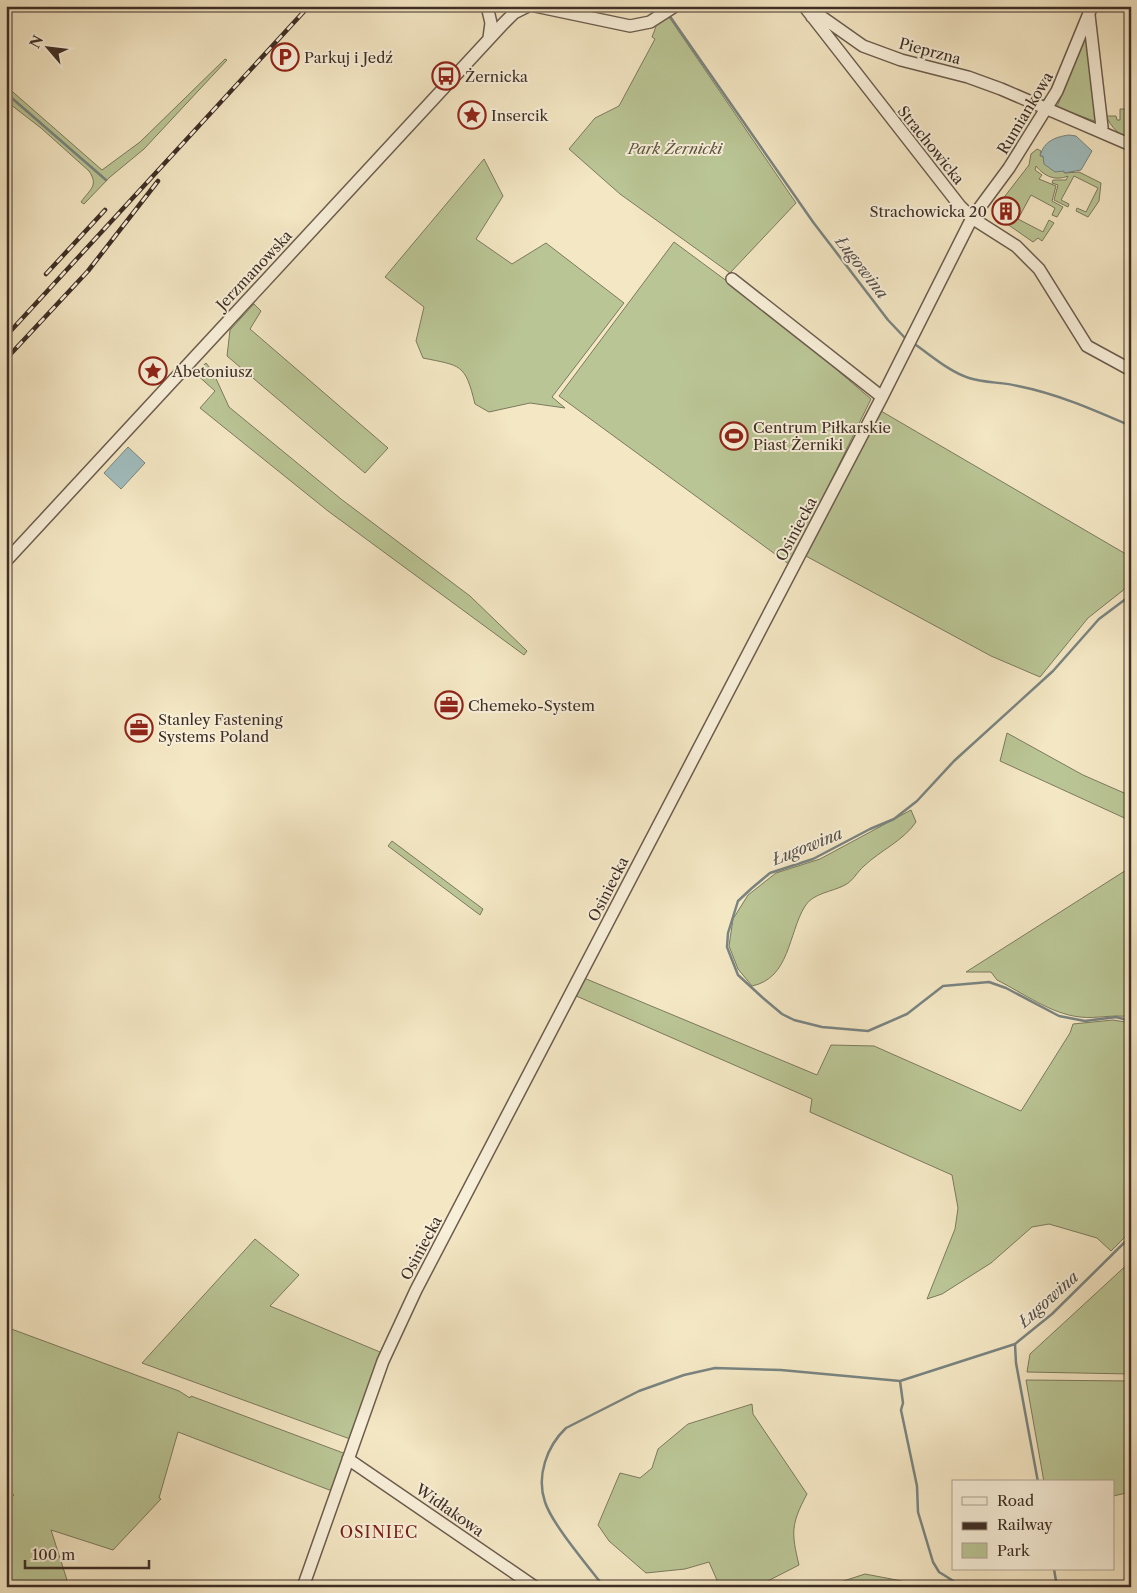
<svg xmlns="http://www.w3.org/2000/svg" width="1137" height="1593" font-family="'Libre Caslon Text',serif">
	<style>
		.green { fill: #bac595; stroke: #7c7a5e }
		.water { fill: #a0bdbe; stroke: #798481 }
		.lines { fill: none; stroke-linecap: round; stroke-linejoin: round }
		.stream { stroke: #798481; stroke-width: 2.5 }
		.minor-casing { stroke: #6c5d4e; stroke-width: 14 }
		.minor { stroke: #f8efd9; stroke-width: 11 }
		.rail-casing { stroke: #3e2f26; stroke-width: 4.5 }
		.rail { stroke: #f8efd9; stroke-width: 2.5; stroke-dasharray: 8; stroke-linecap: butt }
		.labels { text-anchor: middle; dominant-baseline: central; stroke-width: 4; stroke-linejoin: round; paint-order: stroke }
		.street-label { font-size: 15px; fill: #3e2f26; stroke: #f8efd9 }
		.poi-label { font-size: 15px; fill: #3e2f26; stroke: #f8efd9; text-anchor: start }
		.park-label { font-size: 15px; font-style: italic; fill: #5d5442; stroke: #f8efd9 }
		.water-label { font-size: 16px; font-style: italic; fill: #56524c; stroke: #f8efd9 }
		.neighbourhood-label { font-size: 16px; letter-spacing: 1px; fill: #7a1f14; stroke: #f8efd9 }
	</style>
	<rect width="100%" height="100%" fill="#f4e7c4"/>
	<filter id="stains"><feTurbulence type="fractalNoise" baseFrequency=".004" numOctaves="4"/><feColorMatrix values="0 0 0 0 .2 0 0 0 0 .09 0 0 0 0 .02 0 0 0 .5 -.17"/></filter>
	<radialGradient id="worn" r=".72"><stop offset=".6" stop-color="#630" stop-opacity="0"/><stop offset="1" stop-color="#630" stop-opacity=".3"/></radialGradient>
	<!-- green -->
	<path class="green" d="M669 17 796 203 730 273 620 194 569 149 595 118 619 106 655 39 652 37 657 24Z
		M1085 35H1088L1096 116 1094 121 1057 107Z
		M225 59 227 60 144 149 110 177 84 204 81 202C90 189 99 186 89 171L41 128 6 101V86L102 170 140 142Z
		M1120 109H1131V141C1120 136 1111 127 1106 116H1116L1117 120H1120Z
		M1037 149 1041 151 1040 155 1064 171 1065 173 1079 172 1101 183 1099 201 1088 217 1076 211 1077 208 1086 212 1098 188 1074 176 1061 200 1069 204 1068 207 1054 200 1058 185 1052 183 1053 180H1066L1068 176C1056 181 1045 177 1036 166L1035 170 1042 175 1039 179 1056 186 1052 201 1063 207 1057 217 1052 215 1055 208 1031 195 1018 219 1043 232 1049 220 1054 223 1042 241 1038 238 1033 242 1000 219 1002 200 1029 165 1031 154Z
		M484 159 503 196 476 239 512 264 546 243 624 303 552 397 565 408 530 403 489 412 475 404C465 363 461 366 423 358L416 341 424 307 385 277Z
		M674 242 774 316 871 399 790 565 559 396Z
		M254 304 261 311 250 329 388 448 365 473 227 356 230 330Z
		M206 363 213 372 229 407 341 499 470 596 527 651 524 655 328 511 200 408 215 391 195 373Z
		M881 411 1131 557V584L1088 618 1040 677 991 656 804 555Z
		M1007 733 1083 775 1131 796V821L1000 761Z
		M911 810 916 822C903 841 881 850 864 866 857 872 853 881 845 885 832 892 813 893 805 906 788 934 790 978 752 986L738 969 729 946 733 919 748 895 776 873 820 859Z
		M392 841 483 909 480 915 388 846Z
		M1131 867V1017C1113 1014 1097 1019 1080 1017 1051 1014 1023 993 997 980L991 972H966Z
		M584 978 817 1075 831 1045 874 1046 1021 1111 1070 1033 1073 1024 1113 1020 1131 1023V1231L1111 1251 1097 1238 1049 1224 1032 1227 991 1263 942 1294 927 1299 955 1229 958 1208 952 1175 810 1112 812 1099 574 995Z
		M255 1239 299 1275 270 1306 380 1352 350 1439 142 1363Z
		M1131 1261V1374L1027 1372 1030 1354Z
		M6 1327 179 1391 190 1398 191 1396 346 1454 332 1491 178 1432 159 1498 161 1499 113 1550 51 1530 67 1580 60 1587H6V1501L14 1495 6 1487Z
		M1026 1380 1131 1381V1492L1113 1496V1482H1044Z
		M752 1404 753 1414 807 1494C791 1524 791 1532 799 1565L756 1587H720L709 1562 685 1569 646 1573 609 1541 598 1525 620 1473 640 1478 652 1468 658 1449 688 1424Z
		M865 1574 902 1581 911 1587H825Z"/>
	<!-- water -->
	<path class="water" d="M1069 135 1076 136 1092 151 1081 170 1064 173V171L1055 172 1044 164 1043 156H1040C1044 141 1055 137 1069 135Z
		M128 447 145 463 121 489 104 473Z"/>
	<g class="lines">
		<!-- stream -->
		<path class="stream" d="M669 15 813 222 888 320 906 339
			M6 93 106 180
			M913 343C931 355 948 371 969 378 984 383 1002 382 1018 386 1058 394 1094 410 1131 426
			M1131 595 1099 619 1053 671 954 761 917 801 894 819 870 829 813 859 770 873 752 888 738 901 728 933 727 947 738 975 763 998 782 1014 794 1020 822 1027 868 1031 907 1014 943 986 989 982 1006 988 1059 1016 1085 1021 1116 1017 1131 1021
			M900 1381 903 1403 901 1410 917 1486 918 1512 933 1562 939 1572 963 1587
			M1038 1482 1016 1363 1015 1344 1052 1314 1131 1236
			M1054 1569 1057 1587
			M604 1587C588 1566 552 1524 545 1502 536 1476 547 1446 566 1428L639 1391 684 1375 715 1368 781 1370 900 1381 1015 1344"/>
		<!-- minor casing -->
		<g class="minor-casing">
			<path id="minor" d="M487 6 491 23 489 38
				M535 6 630 26 650 22 675 6
				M804 6 960 206 972 218 1016 246 1039 269 1087 346 1131 370
				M1089 15 1102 127 1100 131
				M812 17 819 15 863 46 901 60 968 77 1001 89 1131 145
				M732 279 882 397
				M6 561 503 24 514 13 528 6
				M348 1459 535 1587
				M303 1587 383 1361 416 1290 882 397 972 218 1009 168 1057 91 1092 6"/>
		</g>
		<!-- minor -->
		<use href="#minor" class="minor"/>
		<!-- rail casing -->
		<g class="rail-casing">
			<path id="rail" d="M46 274 105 210
				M6 336 309 6
				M6 359 88 271 158 181"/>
		</g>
		<!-- rail -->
		<use href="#rail" class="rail"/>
	</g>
	<!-- icons -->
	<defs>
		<g id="parking-ring" transform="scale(1.4375)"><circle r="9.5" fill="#f8efd9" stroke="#8f2418" stroke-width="1.5"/><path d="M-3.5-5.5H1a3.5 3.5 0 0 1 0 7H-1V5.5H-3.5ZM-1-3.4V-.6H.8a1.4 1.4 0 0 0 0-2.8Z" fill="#8f2418"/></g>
		<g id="bus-ring" transform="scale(1.4375)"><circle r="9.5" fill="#f8efd9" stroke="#8f2418" stroke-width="1.5"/><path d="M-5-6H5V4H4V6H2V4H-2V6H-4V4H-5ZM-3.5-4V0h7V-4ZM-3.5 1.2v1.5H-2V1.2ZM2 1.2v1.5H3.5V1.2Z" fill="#8f2418"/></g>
		<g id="sight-ring" transform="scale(1.4375)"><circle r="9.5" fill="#f8efd9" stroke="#8f2418" stroke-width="1.5"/><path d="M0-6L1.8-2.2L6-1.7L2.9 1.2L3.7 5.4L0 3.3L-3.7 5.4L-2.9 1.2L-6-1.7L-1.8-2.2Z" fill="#8f2418"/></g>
		<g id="building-ring" transform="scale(1.4375)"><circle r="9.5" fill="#f8efd9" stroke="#8f2418" stroke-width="1.5"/><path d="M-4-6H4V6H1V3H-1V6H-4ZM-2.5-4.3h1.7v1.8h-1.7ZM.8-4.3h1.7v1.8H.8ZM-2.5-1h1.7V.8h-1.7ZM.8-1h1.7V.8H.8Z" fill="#8f2418"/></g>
		<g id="stadium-ring" transform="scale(1.4375)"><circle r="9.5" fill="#f8efd9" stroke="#8f2418" stroke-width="1.5"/><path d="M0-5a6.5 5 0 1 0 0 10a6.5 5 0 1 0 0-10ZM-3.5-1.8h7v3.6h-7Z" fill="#8f2418"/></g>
		<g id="office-ring" transform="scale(1.4375)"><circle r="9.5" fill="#f8efd9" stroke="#8f2418" stroke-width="1.5"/><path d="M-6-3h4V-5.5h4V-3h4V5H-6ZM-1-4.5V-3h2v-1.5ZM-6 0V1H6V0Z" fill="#8f2418"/></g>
	</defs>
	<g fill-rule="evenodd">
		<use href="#parking-ring" x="285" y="57"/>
		<use href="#bus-ring" x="446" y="76"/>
		<use href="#sight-ring" x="472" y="115"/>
		<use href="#building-ring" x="1006" y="211"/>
		<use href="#sight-ring" x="153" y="371"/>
		<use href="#stadium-ring" x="734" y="436"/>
		<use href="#office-ring" x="449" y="705"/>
		<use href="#office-ring" x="139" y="728"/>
	</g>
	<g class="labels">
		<!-- street labels -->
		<g class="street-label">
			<text transform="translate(930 51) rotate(15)">Pieprzna</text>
			<text transform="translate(1025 113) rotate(-59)">Rumiankowa</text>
			<text transform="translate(931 145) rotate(51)">Strachowicka</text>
			<text transform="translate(254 270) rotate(-47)">Jerzmanowska</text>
			<text transform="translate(796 529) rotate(-62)">Osiniecka</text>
			<text transform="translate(608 889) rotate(-63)">Osiniecka</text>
			<text transform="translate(421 1248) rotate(-62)">Osiniecka</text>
			<text transform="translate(450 1510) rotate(35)">Widłakowa</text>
		</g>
		<!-- poi labels -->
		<g class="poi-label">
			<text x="304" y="57">Parkuj i Jedź</text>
			<text x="465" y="76">Żernicka</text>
			<text x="491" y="115">Insercik</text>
			<text x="987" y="211" text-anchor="end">Strachowicka 20</text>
			<text x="172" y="371">Abetoniusz</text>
			<text x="753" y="427">Centrum Piłkarskie<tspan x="753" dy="17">Piast Żerniki</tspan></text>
			<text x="468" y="705">Chemeko-System</text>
			<text x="158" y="719">Stanley Fastening<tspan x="158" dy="17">Systems Poland</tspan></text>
		</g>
		<!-- park labels -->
		<g class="park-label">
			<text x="675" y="148">Park Żernicki</text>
		</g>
		<!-- water labels -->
		<g class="water-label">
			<text transform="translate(862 267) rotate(52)">Ługowina</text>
			<text transform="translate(807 846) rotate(-22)">Ługowina</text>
			<text transform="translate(1048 1299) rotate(-42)">Ługowina</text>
		</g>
		<!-- neighbourhood labels -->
		<g class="neighbourhood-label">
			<text x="379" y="1532">OSINIEC</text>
		</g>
	</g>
	<!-- margin -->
	<rect width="1137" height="1593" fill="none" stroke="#f4e7c4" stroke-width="25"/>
	<rect x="8" y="8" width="1122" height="1578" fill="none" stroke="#3e2f26" stroke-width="2.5"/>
	<rect x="12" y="12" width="1112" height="1568" fill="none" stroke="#3e2f26"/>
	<!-- legend -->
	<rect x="952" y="1480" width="162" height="90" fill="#f8efd9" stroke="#aea291"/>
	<rect x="962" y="1497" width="25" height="8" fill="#f8efd9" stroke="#aea291"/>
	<text x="997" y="1506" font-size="15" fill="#3e2f26">Road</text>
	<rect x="962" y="1522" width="25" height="8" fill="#3e2f26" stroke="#aea291"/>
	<text x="997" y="1530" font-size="15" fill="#3e2f26">Railway</text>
	<rect x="962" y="1543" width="25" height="15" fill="#bac595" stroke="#aea291"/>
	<text x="997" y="1556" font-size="15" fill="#3e2f26">Park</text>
	<!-- north arrow -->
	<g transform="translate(48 48) rotate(298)" stroke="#f8efd9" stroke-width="4" paint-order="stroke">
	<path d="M0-4L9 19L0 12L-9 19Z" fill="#3e2f26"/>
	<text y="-8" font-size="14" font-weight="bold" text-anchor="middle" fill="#3e2f26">N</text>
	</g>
	<!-- scale -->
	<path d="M25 1560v8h124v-8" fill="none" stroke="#3e2f26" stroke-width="2.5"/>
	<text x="32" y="1560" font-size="15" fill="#3e2f26" stroke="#f8efd9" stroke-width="4" paint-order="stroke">100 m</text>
	<rect width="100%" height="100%" filter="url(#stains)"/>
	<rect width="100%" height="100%" fill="url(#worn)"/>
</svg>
